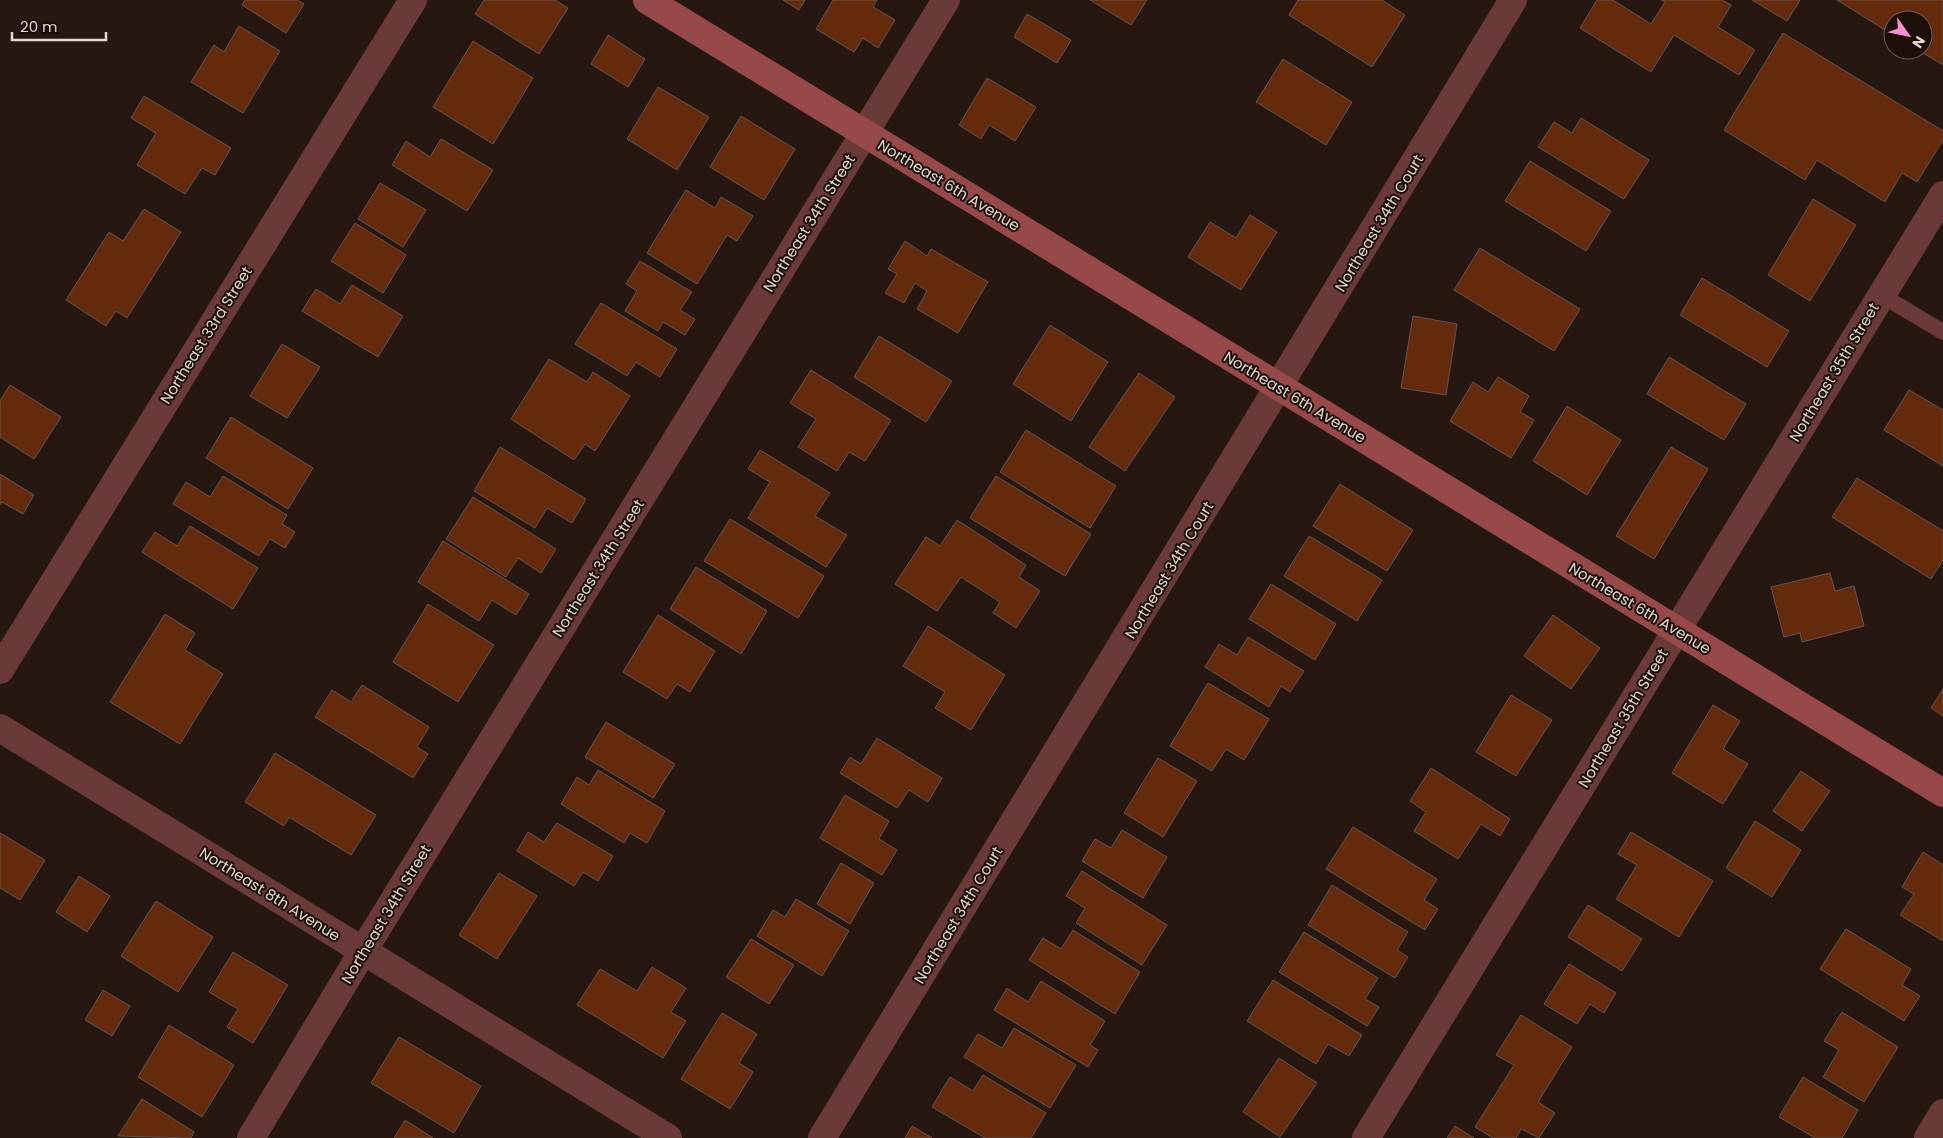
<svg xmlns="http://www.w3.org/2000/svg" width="1943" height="1138" font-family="Poppins,sans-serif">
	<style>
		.building { fill: #632a0b; stroke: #66544c }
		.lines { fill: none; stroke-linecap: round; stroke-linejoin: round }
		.lane { stroke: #6a3a38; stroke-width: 16 }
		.street { stroke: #6a3a38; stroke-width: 28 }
		.secondary { stroke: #964948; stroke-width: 28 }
		.labels { text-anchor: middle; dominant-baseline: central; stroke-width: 4; stroke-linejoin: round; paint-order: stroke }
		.street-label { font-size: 15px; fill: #e2d7d2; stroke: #1c0f08 }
	</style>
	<rect width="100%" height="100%" fill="#261811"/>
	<!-- building -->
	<path class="building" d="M245 0H297L304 4 286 33 242 5Z
		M484 0H555L568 8 539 54 475 14Z
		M783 0H805L799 10Z
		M833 0H877L873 7 895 20 878 48 863 38 854 52 816 29Z
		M1090 0H1147L1131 25Z
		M1298 0H1382L1405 15 1372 67 1289 15Z
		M1597 0H1613L1651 24 1665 2 1661 0H1722L1731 5 1718 27 1755 50 1739 75 1674 35 1651 72 1580 28Z
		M1752 0H1800L1787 21Z
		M1837 0H1943V65L1918 50H1923V20H1893V35Z
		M1027 14 1071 40 1057 63 1014 37Z
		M239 26 280 51 243 113 191 82 214 45 224 52Z
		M1783 33 1943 131V140L1917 182 1902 173 1885 202 1817 160 1805 180 1724 130Z
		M608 35 645 59 628 87 591 64Z
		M473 41 533 78 493 144 433 107Z
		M1283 59 1352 102 1326 145 1256 102Z
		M987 78 1036 107 1015 141 989 125 981 139 959 125Z
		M658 87 709 117 677 170 627 139Z
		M144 96 231 148 215 175 202 168 185 194 137 165 156 133 131 118Z
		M741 116 795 149 764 200 710 167Z
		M1581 118 1649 160 1624 199 1538 147 1554 122 1572 133Z
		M441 139 493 170 467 211 392 165 406 141 430 157Z
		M1530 161 1611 211 1586 251 1505 201Z
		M380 183 426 210 403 247 358 219Z
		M686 190 715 208 721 197 753 216 737 241 727 235 697 284 647 253Z
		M1813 199 1856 225 1810 301 1768 275Z
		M144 209 181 232 127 318 116 311 106 326 66 300 109 232 123 241Z
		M1250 215 1277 232 1241 290 1188 257 1210 222 1236 238Z
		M355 223 406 255 383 293 331 261Z
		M905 241 927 256 931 249 988 282 958 333 917 309 927 291 915 283 904 303 885 293 897 274 888 269Z
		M1480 248 1580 309 1554 351 1454 290Z
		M640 261 692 292 680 310 695 319 685 335 663 322 658 331 625 311 637 291 626 284Z
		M1702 278 1789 331 1767 367 1680 315Z
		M352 285 403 316 378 357 302 311 316 289 340 304Z
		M601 303 677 349 660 377 636 362 627 376 575 344Z
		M1413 316 1457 324 1446 395 1401 388Z
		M1050 325 1108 362 1071 421 1013 384Z
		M879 336 952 381 926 422 854 377Z
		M282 344 320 367 287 418 250 396Z
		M1669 357 1746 404 1724 440 1647 394Z
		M549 359 587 382 593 372 630 396 595 451 585 444 574 460 511 419Z
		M811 370 891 420 865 461 849 452 837 471 798 447 816 419 790 403Z
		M1139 373 1175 397 1125 471 1089 447Z
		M1498 377 1529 396 1520 412 1534 420 1511 458 1450 421 1473 382 1488 392Z
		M10 385 61 417 34 459 0 437V401Z
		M1909 390 1943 410V466L1884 430Z
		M1567 406 1621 440 1587 495 1533 461Z
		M231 417 313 468 288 509 206 458Z
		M1026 430 1116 486 1090 528 1000 472Z
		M500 447 586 499 572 523 547 508 535 528 474 491Z
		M1671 447 1708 469 1654 559 1616 536Z
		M760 450 830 493 815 516 847 535 826 567 748 518 770 482 748 469Z
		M0 474 34 495 23 514 2 502 0 505Z
		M223 476 287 515 282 524 295 532 285 548 270 539 259 556 173 504 186 482 210 497Z
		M996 476 1091 534 1065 576 970 518Z
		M1857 478 1943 531V560L1931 579 1832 517Z
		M1340 484 1413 530 1387 571 1313 526Z
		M473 497 556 549 541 573 518 558 506 577 446 539Z
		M730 519 824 576 798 618 704 561Z
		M957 520 1026 565 1019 577 1040 591 1016 628 993 613 1000 602 961 577 937 611 895 584 926 537 940 546Z
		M190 526 258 568 233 609 142 552 155 532 177 546Z
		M1309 536 1382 580 1357 621 1284 576Z
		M443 541 529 594 516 615 492 600 479 621 418 582Z
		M696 567 767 611 741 654 670 609Z
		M1830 573 1835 591 1854 586 1864 626 1802 642 1800 633 1784 637 1771 587Z
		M1271 584 1336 624 1315 660 1249 619Z
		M428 604 494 645 458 702 393 662Z
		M165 614 195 633 185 650 223 674 180 744 110 702Z
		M658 615 715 651 690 692 677 684 667 699 623 672Z
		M1553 615 1600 648 1571 689 1524 656Z
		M928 626 1005 675 971 730 935 708 945 692 903 666Z
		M1248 637 1304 671 1290 692 1281 686 1269 707 1205 667 1219 644 1237 655Z
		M1208 683 1269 719 1244 760 1226 749 1212 771 1170 746Z
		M362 685 429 727 417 747 428 754 413 778 315 717 332 690 351 702Z
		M1943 689V716L1931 708Z
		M1511 695 1552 720 1516 776 1476 752Z
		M1713 705 1740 721 1723 749 1748 764 1723 804 1672 773Z
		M606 722 675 764 653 798 585 757Z
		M877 738 942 778 928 802 909 790 897 808 840 773 850 757 861 764Z
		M275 753 376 815 351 855 289 817 284 826 245 802Z
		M1158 758 1197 781 1163 837 1124 813Z
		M1431 768 1510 819 1500 836 1481 824 1458 859 1414 831 1426 812 1410 801Z
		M598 770 665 811 647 843 630 833 624 843 561 804 577 777 589 785Z
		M1801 771 1830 791 1802 831 1773 811Z
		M845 795 889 821 879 839 897 850 882 875 820 838Z
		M1755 821 1801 850 1772 897 1726 868Z
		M557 823 613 856 598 881 583 872 574 886 517 851 528 832 544 842Z
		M1353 827 1437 879 1424 900 1438 909 1425 930 1326 869Z
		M1122 830 1167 857 1143 898 1082 861 1095 839 1111 848Z
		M1631 832 1713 881 1679 937 1616 899 1637 865 1618 854Z
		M0 833 45 860 20 900 0 888Z
		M1923 852 1943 865V941L1900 915 1914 894 1902 887Z
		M841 863 874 883 850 924 817 904Z
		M1082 871 1167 925 1142 965 1076 923 1085 908 1066 896Z
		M499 873 537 896 497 959 459 935Z
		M79 876 110 896 87 932 56 912Z
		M1332 885 1408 932 1397 950 1408 957 1395 978 1308 925Z
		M796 899 849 931 822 976 757 936 773 910 785 917Z
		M156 901 213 937 178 992 121 956Z
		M1588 905 1642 939 1622 971 1568 937Z
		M1846 929 1911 969 1902 985 1920 996 1904 1021 1820 969Z
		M1073 930 1140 972 1115 1014 1029 960 1043 938 1061 949Z
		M1304 932 1378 978 1365 999 1379 1007 1367 1026 1279 972Z
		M751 939 794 965 769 1004 726 977Z
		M233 952 288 985 253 1043 227 1027 238 1009 209 992Z
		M1569 964 1616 993 1604 1013 1590 1004 1577 1024 1544 1004Z
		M652 967 686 988 671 1012 686 1021 663 1058 577 1005 600 969 637 991Z
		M1273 980 1362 1035 1349 1056 1328 1044 1316 1064 1247 1021Z
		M1041 981 1105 1021 1090 1045 1098 1050 1088 1067 994 1010 1007 988 1028 1002Z
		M103 990 130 1006 112 1036 85 1020Z
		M1842 1012 1898 1047 1864 1102 1823 1077 1839 1050 1824 1041Z
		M722 1013 757 1034 739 1063 753 1072 730 1109 681 1079Z
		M1521 1015 1572 1047 1538 1102 1555 1113 1539 1138 1521 1129 1516 1138H1493L1475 1127 1514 1065 1496 1055Z
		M169 1025 234 1065 202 1117 138 1077Z
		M1014 1028 1076 1065 1050 1108 964 1057 978 1034 1002 1048Z
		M399 1037 481 1086 454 1133 371 1083Z
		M1279 1058 1317 1083 1280 1137 1243 1112Z
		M983 1075 1046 1113 1031 1138H985L932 1107 950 1077 973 1091Z
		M1803 1077 1858 1110 1842 1138H1815L1779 1117Z
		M142 1099 194 1132 191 1138 118 1136Z
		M405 1120 433 1138H394Z
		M912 1126 932 1138H905Z
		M1455 1126 1474 1138H1447Z"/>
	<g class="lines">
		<!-- lane -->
		<path class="lane" d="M1881 295 1943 332"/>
		<!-- street -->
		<path class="street" d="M0 670 413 0
			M0 728 668 1138
			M251 1138 363 951 946 0
			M822 1138 1513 0
			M1366 1138 1943 195
			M1928 1138 1943 1113"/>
		<!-- secondary -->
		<path class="secondary" d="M647 0 1943 793"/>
	</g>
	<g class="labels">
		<!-- street labels -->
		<g class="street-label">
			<text transform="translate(949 185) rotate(31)">Northeast 6th Avenue</text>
			<text transform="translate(809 223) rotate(-58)">Northeast 34th Street</text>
			<text transform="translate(1379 223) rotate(-59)">Northeast 34th Court</text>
			<text transform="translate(206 335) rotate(-58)">Northeast 33rd Street</text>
			<text transform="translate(1834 372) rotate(-59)">Northeast 35th Street</text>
			<text transform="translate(1295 397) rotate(31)">Northeast 6th Avenue</text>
			<text transform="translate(598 568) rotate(-58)">Northeast 34th Street</text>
			<text transform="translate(1169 570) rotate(-59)">Northeast 34th Court</text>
			<text transform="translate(1640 608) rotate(31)">Northeast 6th Avenue</text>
			<text transform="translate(1623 718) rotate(-59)">Northeast 35th Street</text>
			<text transform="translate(270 894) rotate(32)">Northeast 8th Avenue</text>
			<text transform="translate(386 914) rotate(-59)">Northeast 34th Street</text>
			<text transform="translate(958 915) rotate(-59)">Northeast 34th Court</text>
		</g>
	</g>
	<!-- north arrow -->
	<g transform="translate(1908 35) rotate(123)"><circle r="24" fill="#1c0f08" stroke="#6b5f59"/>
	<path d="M0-4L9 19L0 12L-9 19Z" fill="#f790ce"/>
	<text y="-8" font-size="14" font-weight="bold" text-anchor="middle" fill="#e2d7d2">N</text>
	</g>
	<!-- scale -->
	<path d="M12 32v8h94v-8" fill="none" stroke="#e2d7d2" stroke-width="2.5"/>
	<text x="20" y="32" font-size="15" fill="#e2d7d2" stroke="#1c0f08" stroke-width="4" paint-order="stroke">20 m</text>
</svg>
